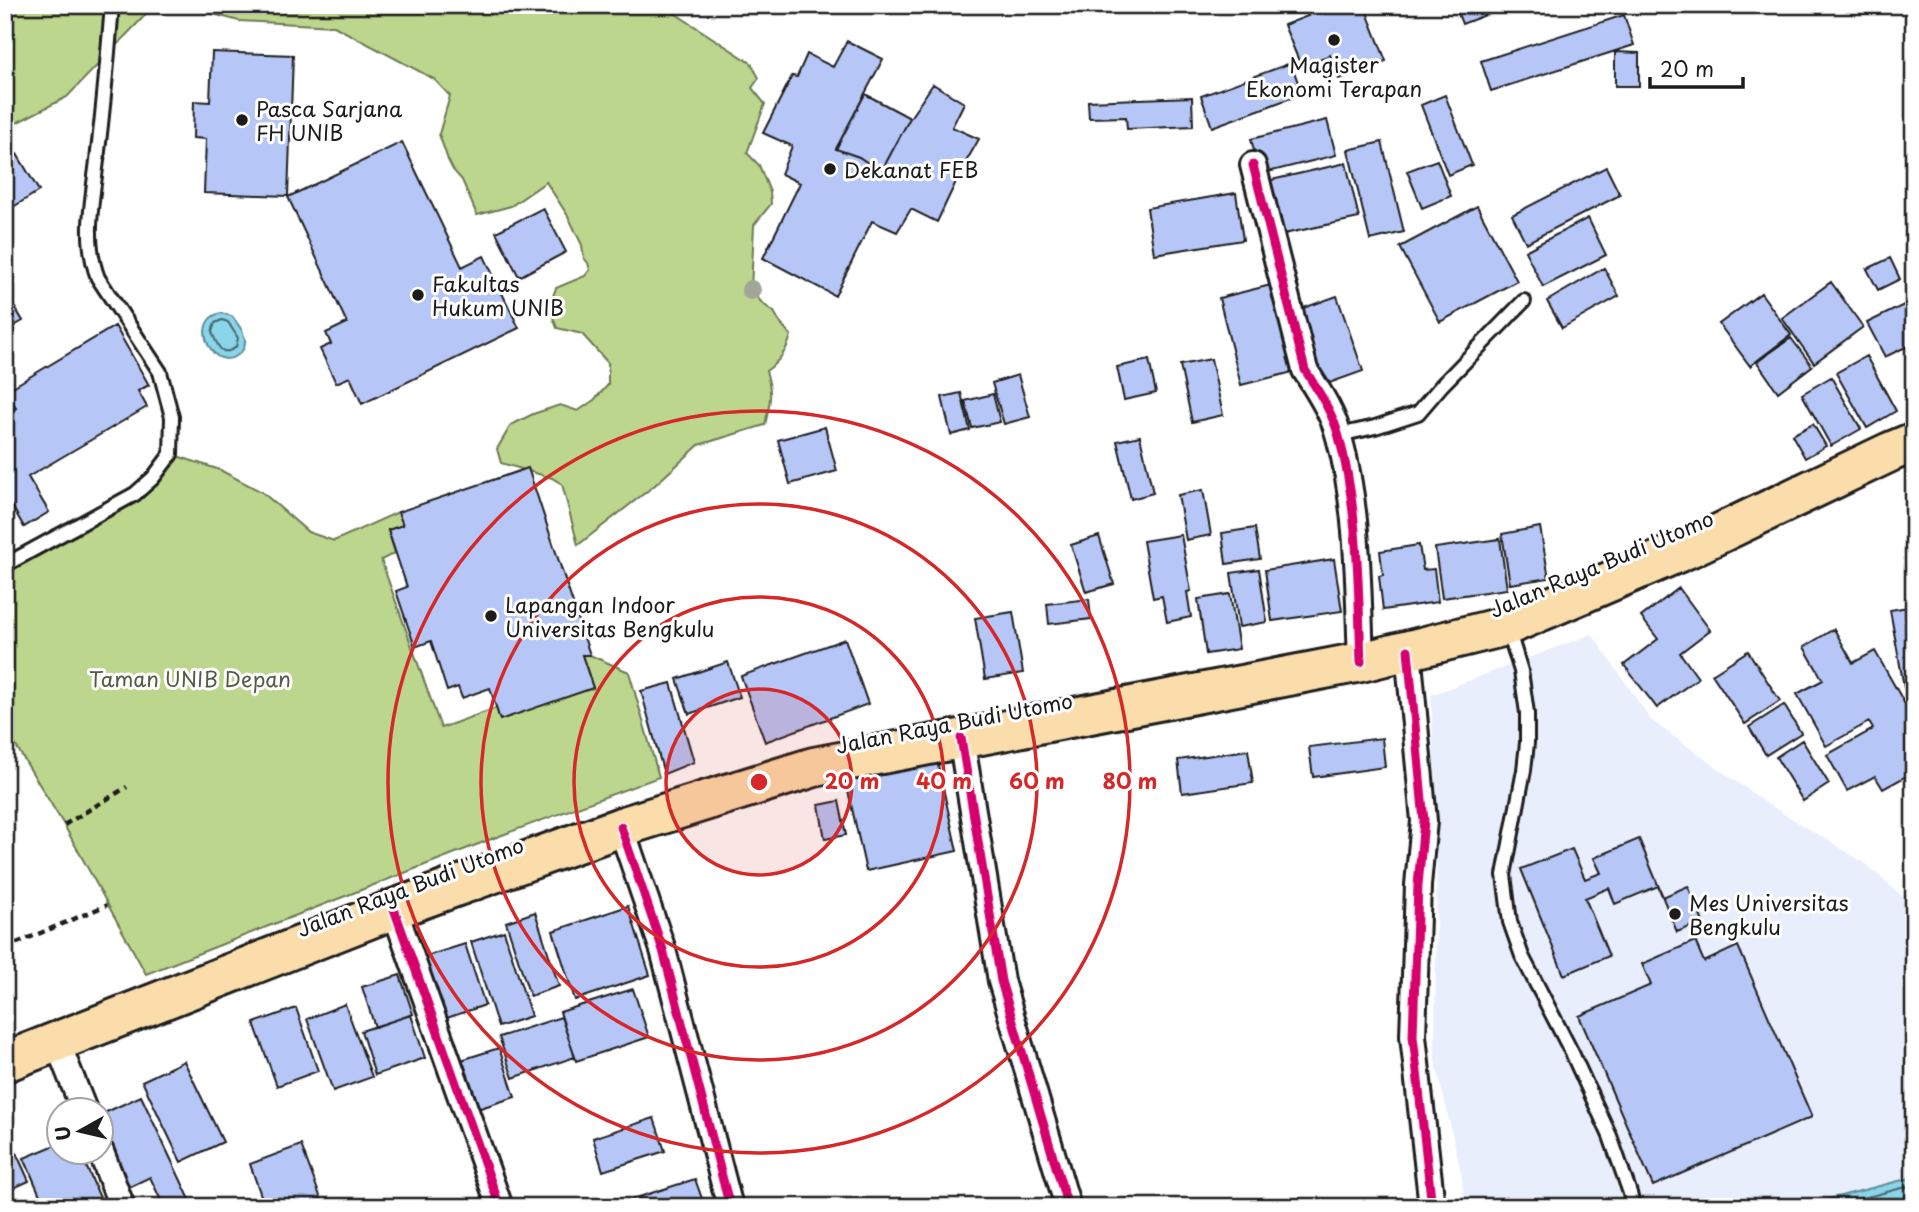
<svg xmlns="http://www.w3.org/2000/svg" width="1919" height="1212" font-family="'Playpen Sans',sans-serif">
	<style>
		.built { fill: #e9eefd }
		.green { fill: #bcd68d; stroke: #6c7954; stroke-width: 2 }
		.water { fill: #89d5e9; stroke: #5d8b97; stroke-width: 2 }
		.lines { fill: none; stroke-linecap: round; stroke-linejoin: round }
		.shore { stroke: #48666e; stroke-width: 2 }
		.building { fill: #b6c7f7; stroke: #1c1c1c; stroke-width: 2 }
		.lane-casing { stroke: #1c1c1c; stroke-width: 18 }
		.street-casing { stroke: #1c1c1c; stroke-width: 30 }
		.highway-casing { stroke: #1c1c1c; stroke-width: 44 }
		.path { stroke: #1c1c1c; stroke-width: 4.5; stroke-dasharray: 7 5; stroke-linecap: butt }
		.lane { stroke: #fff; stroke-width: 12 }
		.street { stroke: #fff; stroke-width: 24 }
		.highway { stroke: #fbddab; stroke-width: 38 }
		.cycleway-casing { stroke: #fff; stroke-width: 13 }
		.cycleway { stroke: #d6006c; stroke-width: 9 }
		.tree { fill: #a1a698 }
		.ring { fill: none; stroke: #d62828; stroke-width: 3.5 }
		.poi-dot { fill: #1c1c1c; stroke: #fff; stroke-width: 2.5 }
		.labels { text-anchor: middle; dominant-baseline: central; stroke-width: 6; stroke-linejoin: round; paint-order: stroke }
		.poi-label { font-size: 21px; fill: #1c1c1c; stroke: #fff; text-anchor: start }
		.street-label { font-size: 21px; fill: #1c1c1c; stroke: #fff }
		.park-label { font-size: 21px; fill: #545d44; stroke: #fff }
		.centre { fill: #d62828; stroke: #fff; stroke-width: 3.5 }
		.ring-label { font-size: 21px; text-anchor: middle; font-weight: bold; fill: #d62828; stroke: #fff; stroke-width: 6; stroke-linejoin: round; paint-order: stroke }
	</style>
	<rect width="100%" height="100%" fill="#fff"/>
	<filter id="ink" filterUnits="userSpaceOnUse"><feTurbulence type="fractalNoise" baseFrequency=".0143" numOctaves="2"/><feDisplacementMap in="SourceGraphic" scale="14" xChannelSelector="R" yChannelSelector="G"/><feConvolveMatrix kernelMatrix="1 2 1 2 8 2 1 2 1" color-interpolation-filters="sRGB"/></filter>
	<g filter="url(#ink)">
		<!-- built -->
		<path class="built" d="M1592 634 1651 720 1766 803 1865 863 1914 907V1207H1464L1462 1177 1435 1059 1437 820 1431 695Z"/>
		<!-- green -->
		<path class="green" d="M5 5H155L67 97 14 124 5 132Z
			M180 5H662L751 63 759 78 752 88 765 104 747 153 759 165 770 192 771 204 754 225 751 290 762 303 774 312 781 324 791 335C787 351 779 362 766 371 773 393 770 403 765 425L699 445 655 485 578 545 562 484 552 478 501 463 497 449 511 425 533 414 560 405 578 411 594 400 608 385V363L582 334 557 328 549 307 556 288 585 276 590 270 588 263 584 258 582 245 568 216 546 182 511 206 477 215 462 180 453 170 448 160 439 134 450 96 434 79 334 26 239 21Z
			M171 454 220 470 262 492 308 532 334 541 398 512 403 525 388 531 395 553 381 560 441 728 496 708 500 719 593 688 582 655H590L629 672 659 777 494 838 146 974 64 825 5 728V565L135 494Z"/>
		<!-- water -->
		<path class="water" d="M221 313 232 316C237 323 245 332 245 340 246 354 229 364 217 356 202 344 199 318 221 313Z
			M1914 1177V1207H1810L1829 1199Z"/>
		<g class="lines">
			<!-- shore -->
			<path class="shore" d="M222 320 228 322 238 338 236 347C221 359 217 344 212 332L215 323Z
				M1828 1207 1914 1185"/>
		</g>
		<!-- building -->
		<path class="building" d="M1304 5H1364L1386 61 1339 79 1330 55 1301 66 1284 25 1308 16Z
			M1449 5H1512L1462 24 1457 11 1452 12Z
			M1624 15 1634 45 1491 91 1481 61Z
			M847 41 883 59 836 149 859 157 881 172 910 118 933 84 964 103 952 127 979 139 963 167 937 222 911 209 897 232 872 221 835 296 763 258 800 183 781 174 792 146 763 133 792 76 797 77 807 54 833 67Z
			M212 52 293 55 288 196 204 193 206 139 193 138 194 101 210 102Z
			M1615 52 1639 53V86H1615Z
			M1291 63 1302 94 1212 127 1201 96Z
			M865 94 910 118 881 172 859 157 836 149Z
			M1445 95 1472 165 1448 175 1421 105Z
			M1192 97 1193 126 1127 129 1126 117 1089 118 1088 101Z
			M1327 120 1336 155 1260 174 1251 139Z
			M402 142 462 267 484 256 519 328 362 404 350 377 336 383 320 349 331 344 326 333 347 323 288 197Z
			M1382 142 1404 232 1370 240 1348 150Z
			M17 154 39 191 5 212V161Z
			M1437 160 1451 196 1422 208 1407 171Z
			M1346 163 1359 218 1279 235 1267 181Z
			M1606 167 1620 195 1526 243 1512 215Z
			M1236 193 1243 240 1154 254 1147 208Z
			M1477 206 1517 281 1440 322 1400 247Z
			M543 208 566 252 519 277 496 232Z
			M1588 218 1606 255 1543 287 1525 251Z
			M1890 258 1900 279 1878 290 1867 269Z
			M1604 268 1619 296 1562 328 1547 301Z
			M1831 282 1863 327 1814 363 1782 318Z
			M1271 285 1293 372 1241 385 1219 298Z
			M5 291 23 321 5 331Z
			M1761 293 1791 335 1750 366 1719 324Z
			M1337 296 1363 371 1321 386 1295 311Z
			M1914 300V343L1885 357 1867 323Z
			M115 326 149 385 138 391 147 407 28 477 49 512 24 527 5 494V414L16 408 6 391Z
			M1791 338 1812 366 1778 392 1757 362Z
			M1866 356 1896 411 1867 428 1836 373Z
			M1211 359 1223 415 1192 422 1180 365Z
			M1149 360 1156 393 1124 400 1117 367Z
			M1018 375 1030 417 1004 424 992 383Z
			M1831 377 1861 429 1831 446 1802 394Z
			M5 388 16 408 5 414Z
			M961 393 970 430 951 435 942 397Z
			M993 394 1000 422 972 428 965 401Z
			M1813 424 1826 446 1805 458 1792 435Z
			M825 427 837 471 790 484 778 440Z
			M1140 436 1153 493 1131 499 1117 441Z
			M528 468 590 655H582L593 688 500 720 490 688 462 698 458 687 447 691 431 641 415 647 396 591 407 587 388 530 403 525 398 512Z
			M1203 490 1211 535 1186 540 1178 495Z
			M1540 527 1549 578 1510 584 1502 534Z
			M1255 528 1260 559 1226 564 1222 533Z
			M1181 535 1191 591 1187 592 1191 617 1167 622 1162 596 1153 598 1143 541Z
			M1099 536 1114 584 1086 592 1071 545Z
			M1500 539 1507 589 1442 598 1435 548Z
			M1419 545 1423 570 1434 569 1438 602 1383 610 1379 576 1383 575 1380 551Z
			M1334 559 1342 611 1272 621 1265 570Z
			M1259 569 1267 622 1239 627 1231 573Z
			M1679 588 1710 630 1680 653 1698 678 1657 708 1624 665 1658 639 1641 617Z
			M1230 594 1239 649 1206 654 1198 599Z
			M1089 599 1091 619 1049 624 1047 604Z
			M1914 606V685L1904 687 1890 610Z
			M1013 612 1023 673 985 679 975 618Z
			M1834 629 1853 663 1875 651 1914 720V725L1912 726 1914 730V772L1883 789 1875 776 1847 791 1827 755 1873 729 1869 722 1826 746 1797 694 1823 680 1804 647Z
			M845 639 868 704 765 742 741 676Z
			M1748 651 1780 701 1745 724 1712 674Z
			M728 662 740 697 689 714 677 679Z
			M671 683 694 762 664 774 641 691Z
			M1784 705 1801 733 1766 755 1749 727Z
			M1382 738 1385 767 1313 777 1309 747Z
			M1802 740 1829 784 1803 801 1776 757Z
			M1248 750 1253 783 1182 793 1178 760Z
			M936 756 957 851 866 871 845 777Z
			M839 801 846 835 825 839 819 805Z
			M1639 839 1663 897 1688 886 1703 922 1677 932 1658 886 1615 904 1609 888 1585 898 1609 956 1564 975 1521 869 1572 849 1585 879 1601 873 1594 858Z
			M628 906 650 975 575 1000 553 931Z
			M535 912 559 986 530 996 506 922Z
			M504 931 531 1016 498 1027 471 942Z
			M1695 941 1704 962 1738 946 1812 1117 1653 1186 1579 1016 1651 985 1642 964Z
			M465 944 485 1005 444 1019 424 957Z
			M400 975 413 1014 375 1027 362 987Z
			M633 989 649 1037 576 1061 560 1012Z
			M345 1004 372 1077 333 1091 307 1019Z
			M296 1008 318 1071 277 1086 254 1023Z
			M411 1015 425 1058 375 1075 361 1031Z
			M561 1017 575 1057 513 1078 499 1037Z
			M499 1048 515 1097 471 1111 455 1062Z
			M184 1061 223 1142 181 1162 142 1081Z
			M141 1096 193 1206 192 1207H164L150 1177 121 1191 102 1148V1114Z
			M654 1118 665 1151 603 1171 593 1138Z
			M6 1130 29 1181 5 1192V1131Z
			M60 1143V1152H80L104 1207H45L24 1158Z
			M301 1145 324 1207H265L250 1164Z
			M695 1179 705 1207H608Z
			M14 1193 20 1207H5V1197Z"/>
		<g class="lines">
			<!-- lane casing -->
			<g class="lane-casing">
				<path id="lane" d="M1339 435 1375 427 1418 413 1442 385 1524 301
					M5 565 135 494 153 478 171 454 172 417 160 372 98 278C82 237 94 194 98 151 104 102 108 54 112 5
					M1508 629 1521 671 1527 713V743L1524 770 1504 875 1510 922 1522 956 1572 1053 1610 1136 1630 1193 1633 1207"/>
			</g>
			<!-- street casing -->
			<g class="street-casing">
				<path id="street" d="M1253 165 1305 370C1318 391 1333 413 1339 437 1359 509 1358 588 1361 662
					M1408 650 1424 821 1418 885 1413 1036 1432 1207
					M961 738 1001 981 1068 1207
					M621 827 663 950 730 1207
					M394 909 500 1207
					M57 1042 84 1110
					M101 1152 122 1207"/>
			</g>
			<!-- highway casing -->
			<g class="highway-casing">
				<path id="highway" d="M5 1062 394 909 621 827 814 767 1361 662 1506 626 1691 547 1890 452 1914 442"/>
			</g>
			<!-- path -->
			<path class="path" d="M64 825 127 787
				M5 948 107 905"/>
			<!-- lane -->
			<use href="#lane" class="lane"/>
			<!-- street -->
			<use href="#street" class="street"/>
			<!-- highway -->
			<use href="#highway" class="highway"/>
			<!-- cycleway casing -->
			<g class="cycleway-casing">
				<path id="cycleway" d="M1253 165 1305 370C1318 391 1333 413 1339 437 1359 509 1358 588 1361 662
					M1408 650 1424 821 1418 885 1413 1036 1432 1207
					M961 738 1001 981 1068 1207
					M621 827 663 950 730 1207
					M394 909 500 1207"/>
			</g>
			<!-- cycleway -->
			<use href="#cycleway" class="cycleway"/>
		</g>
		<!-- trees -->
		<circle class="tree" cx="751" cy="290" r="10"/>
	</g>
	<!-- distance rings -->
	<circle cx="759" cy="782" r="93" fill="#d62828" fill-opacity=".12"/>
	<g class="ring">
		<circle cx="759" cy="782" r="93"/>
		<circle cx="759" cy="782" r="185"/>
		<circle cx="759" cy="782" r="278"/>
		<circle cx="759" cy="782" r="371"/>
	</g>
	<!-- markers -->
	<g class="poi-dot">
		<circle cx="1334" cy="40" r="7"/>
		<circle cx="242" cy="120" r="7"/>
		<circle cx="830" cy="169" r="7"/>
		<circle cx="418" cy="295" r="7"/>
		<circle cx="491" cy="616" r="7"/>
		<circle cx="1675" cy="914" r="7"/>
	</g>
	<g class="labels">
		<!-- poi labels -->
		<g class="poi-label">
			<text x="1334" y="64" text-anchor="middle">Magister<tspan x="1334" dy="24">Ekonomi Terapan</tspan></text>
			<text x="256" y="108">Pasca Sarjana<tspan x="256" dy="24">FH UNIB</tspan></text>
			<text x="844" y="169">Dekanat FEB</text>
			<text x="432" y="283">Fakultas<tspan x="432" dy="24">Hukum UNIB</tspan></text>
			<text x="505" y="604">Lapangan Indoor<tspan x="505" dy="24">Universitas Bengkulu</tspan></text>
			<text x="1689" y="902">Mes Universitas<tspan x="1689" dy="24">Bengkulu</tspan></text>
		</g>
		<!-- street labels -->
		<g class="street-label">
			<text transform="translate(1601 563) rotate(-23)">Jalan Raya Budi Utomo</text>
			<text transform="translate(954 722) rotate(-11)">Jalan Raya Budi Utomo</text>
			<text transform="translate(410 886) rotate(-21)">Jalan Raya Budi Utomo</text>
		</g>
		<!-- park labels -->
		<g class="park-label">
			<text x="190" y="678">Taman UNIB Depan</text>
		</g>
	</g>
	<circle cx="759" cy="782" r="10" class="centre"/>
	<g class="ring-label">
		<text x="852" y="789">20 m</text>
		<text x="944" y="789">40 m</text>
		<text x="1037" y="789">60 m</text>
		<text x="1130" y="789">80 m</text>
	</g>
	<!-- margin -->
	<rect width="1919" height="1212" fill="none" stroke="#fff" stroke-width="28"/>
	<rect x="14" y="14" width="1891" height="1184" fill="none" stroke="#1c1c1c" stroke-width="2.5" filter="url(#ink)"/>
	<!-- north arrow -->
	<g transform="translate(80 1131) rotate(262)"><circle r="33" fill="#ffffff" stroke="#a4a4a4" stroke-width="2"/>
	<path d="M0-5L12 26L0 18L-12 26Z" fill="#1c1c1c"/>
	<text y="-10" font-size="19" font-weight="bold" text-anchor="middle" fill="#1c1c1c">U</text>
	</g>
	<!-- scale -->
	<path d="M1650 77v10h93v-10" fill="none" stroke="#1c1c1c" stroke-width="3.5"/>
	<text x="1660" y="77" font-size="21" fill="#1c1c1c" stroke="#ffffff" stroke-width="5" paint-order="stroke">20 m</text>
</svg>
